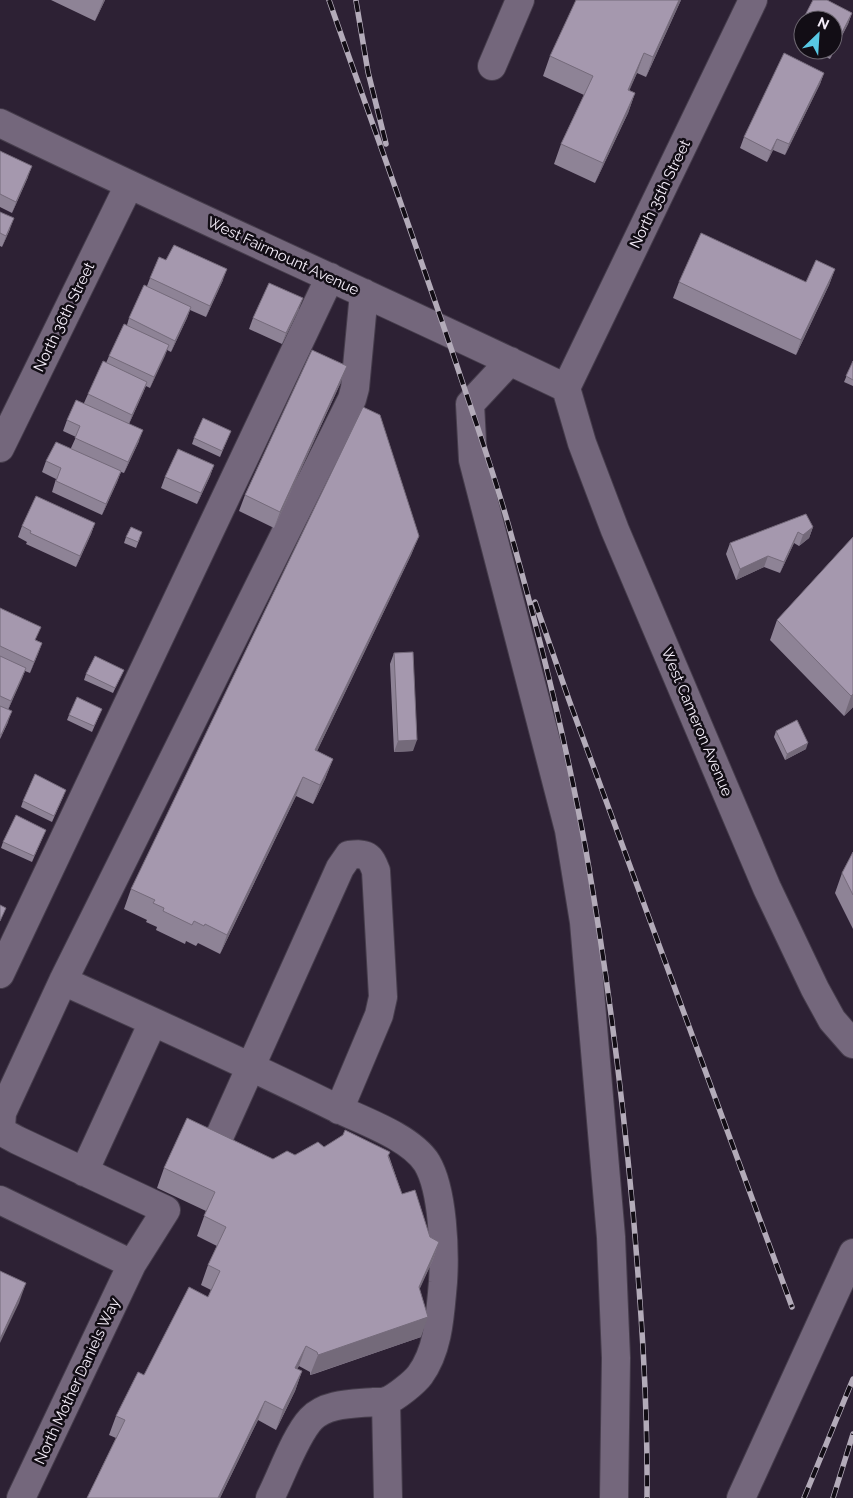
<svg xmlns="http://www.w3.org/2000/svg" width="853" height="1498" font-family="Raleway,sans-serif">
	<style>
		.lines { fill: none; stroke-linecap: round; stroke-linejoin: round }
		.minor-casing { stroke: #463d4c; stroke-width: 30 }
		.minor { stroke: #74677c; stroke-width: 28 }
		.rail-casing { stroke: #b3abb9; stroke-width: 5.5 }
		.rail { stroke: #120d15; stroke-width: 4; stroke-dasharray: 11; stroke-linecap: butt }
		.wall { fill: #8e8396 }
		.shaded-wall { fill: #746a7a }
		.building { fill: #a598ae; stroke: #746a7a }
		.labels { text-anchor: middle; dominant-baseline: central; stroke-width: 5; stroke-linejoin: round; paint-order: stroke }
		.street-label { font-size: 15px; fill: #f5eefa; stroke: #120d15 }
	</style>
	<rect width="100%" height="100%" fill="#2d2134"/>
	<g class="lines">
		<!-- minor casing -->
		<g class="minor-casing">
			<path id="minor" d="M492 66 520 0
				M0 123C188 214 378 298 566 388
				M510 361 470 404 473 460 569 830 584 922 611 1237 616 1358 614 1498
				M566 388 582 443 615 530 767 888 815 989 832 1020 853 1044
				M566 388 753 0
				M0 448 129 185
				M0 974 330 277
				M63 981C154 1022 245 1063 334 1107 361 1120 411 1137 427 1163 443 1190 445 1251 443 1282 440 1314 439 1349 420 1375 414 1383 396 1397 387 1401 383 1402 378 1402 374 1402 353 1404 326 1403 311 1419 295 1436 281 1477 270 1498
				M212 1153 340 868 349 855C367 853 370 855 376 871L383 997 379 1015 339 1110
				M84 1172 153 1022
				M0 1200 132 1264
				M386 1401 388 1498
				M21 1498 132 1264 166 1210 17 1140 6 1134 1 1128 2 1113 63 981 352 399 355 388 364 293
				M741 1498 853 1253"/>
		</g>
		<!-- minor -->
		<use href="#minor" class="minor"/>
		<!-- rail casing -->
		<g class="rail-casing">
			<path id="rail" d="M329 0C374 129 421 257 464 387 479 431 494 475 507 520 538 629 566 740 586 851 607 971 622 1091 633 1212 641 1307 648 1403 647 1498
				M356 1 368 72 386 144
				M535 602 569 700 792 1307
				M804 1498 853 1379
				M833 1498 853 1434"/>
		</g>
		<!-- rail -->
		<use href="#rail" class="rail"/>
	</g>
	<!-- wall -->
	<path class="wall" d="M51 0H105L95 21Z
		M681 0 646 77 637 73 629 90 635 93 628 113 595 183 554 164 561 144 584 95 543 76 550 56Z
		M813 0H827L852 13 848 24 830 59 812 50H833V20H803V45L794 40 798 29Z
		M824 73 820 84 785 155 773 150 767 162 740 148 744 137Z
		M0 151 28 177 12 213 0 207Z
		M0 212 10 229 2 247 0 246Z
		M166 260 223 280 206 317 190 310 187 318 171 352 167 350 150 388 146 386 129 424 139 441 124 473 121 472 117 482 102 515 52 492 56 479 42 472 46 461 71 448 76 437 63 431 67 420 84 403 88 394 106 363 109 356 127 325 129 318 147 286 150 278Z
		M835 269 829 285 796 355 673 298 679 282H806Z
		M299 309 282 344 249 329 253 318Z
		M853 361V386L844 382Z
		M341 382 274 528 239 511 245 495Z
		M231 431 220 457 192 444 194 438Z
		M214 465 210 476 197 504 161 488 165 477Z
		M95 523 91 534 76 567 26 544 27 542 18 537 22 526Z
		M813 527 809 538 799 546 794 543 780 573 764 567 736 580 726 554 730 543Z
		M419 536 411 555 317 751 333 759 325 779 313 804 296 796 220 954 198 943 196 946 186 941 185 944 156 930 157 927 146 922 147 920 124 909 131 889Z
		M126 537 140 538 136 548 124 543Z
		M853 537V707L844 716 770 640 777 620Z
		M0 608 36 640 42 643 30 673 25 671 8 710V722L0 739Z
		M394 653 413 751 394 752 390 664Z
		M124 670 113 693 84 680 86 674Z
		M102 709 92 732 67 720 69 715Z
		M776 731 806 749 785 760 774 737Z
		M64 795 52 822 21 807 23 801Z
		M46 830 32 862 1 848 3 842Z
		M853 852V929L835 893 842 873Z
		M324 1147 389 1156 402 1194 430 1237 439 1242 432 1262 419 1289 421 1337 314 1374 310 1375V1372L299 1366 297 1369 302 1371 295 1391 276 1430 258 1420 220 1498H87L116 1438 109 1435 116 1416 144 1375 208 1297 211 1290 201 1285 208 1265 217 1246 197 1236 206 1211 157 1188 164 1168 273 1159 295 1155Z"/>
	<!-- shaded-wall -->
	<path class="shaded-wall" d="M103 0H105L95 21 103 1Z
		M679 0H681L646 77 653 57Z
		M852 13 848 24 830 59 834 48Z
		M644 53 637 73 621 110 628 90Z
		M824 73 820 84 785 155 789 144Z
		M635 93 628 113 595 183 603 163Z
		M777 139 773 150 767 162 771 151Z
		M32 166 28 177 12 213 16 202Z
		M14 218 10 229 2 247 6 236Z
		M227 269 223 280 206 317 210 306Z
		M835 269 829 285 796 355 801 340Z
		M303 298 299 309 282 344 286 333Z
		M191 307 187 318 171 352 175 341Z
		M169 345 165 356 150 388 154 377Z
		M347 366 341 382 274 528 280 512Z
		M147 382 143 393 128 426 132 415Z
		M143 430 139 441 124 473 128 462Z
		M214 465 210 476 197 504 201 493Z
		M121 471 117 482 102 515 106 504Z
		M95 523 91 534 76 567 80 556Z
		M813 527 809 538 799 546 803 535Z
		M798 532 794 543 780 573 784 562Z
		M419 536 411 555 308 770 315 750Z
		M768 556 764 567 736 580 740 569Z
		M42 643 38 654 30 673 34 662Z
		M26 668 22 679 7 712 11 701Z
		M853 694V707L844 716 851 696Z
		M12 711 8 722 0 739 1 735Z
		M417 740 413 751 394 752 398 741Z
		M808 743 806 749 785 760 787 754Z
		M333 759 325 779 313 804 320 785Z
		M303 777 296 796 220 954 227 935Z
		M439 1242 432 1262 412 1306 419 1287Z
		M26 1283 19 1303 0 1343V1339Z
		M428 1317 421 1337 310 1375 318 1355Z
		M306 1346 299 1366 287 1388 295 1368Z
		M302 1371 295 1391 276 1430 283 1410Z
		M265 1401 258 1420 220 1498H218Z"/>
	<!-- building -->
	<path class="building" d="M576 0H679L653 57 644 53 628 90 635 93 603 163 561 144 593 76 550 56Z
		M813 0H827L852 13 834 48H833V20H803V32L798 29Z
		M784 53 824 73 789 144 777 139 771 151 744 137Z
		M0 151 32 166 16 202 0 194Z
		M0 212 14 218 6 236 0 233Z
		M701 233 806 282 816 260 835 269 801 340 679 282Z
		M174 245 227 269 210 306 150 278 159 257 166 260Z
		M269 283 303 298 286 333 253 318Z
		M144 285 191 307 175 341 129 318Z
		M124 324 169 345 154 377 109 356Z
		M312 350 347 366 280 512 245 495Z
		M103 361 147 382 132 415 88 394Z
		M853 361V380L846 376Z
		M76 400 143 430 128 462 75 438 80 426 67 420Z
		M363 407 380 415 419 536 315 750 333 759 320 785 303 777 227 935 205 924 204 926 194 921 192 925 163 911 164 908 153 903 155 900 131 889Z
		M203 418 231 431 222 451 194 438Z
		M56 442 121 471 106 504 56 481 61 468 46 461Z
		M178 449 214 465 201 493 165 477Z
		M36 496 95 523 80 556 30 533 31 531 22 526Z
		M806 514 813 527 803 535 798 532 784 562 768 556 740 569 730 543Z
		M131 527 142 532 138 542 126 537Z
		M853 537V694L851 696 777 620Z
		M0 608 41 627 35 640 42 643 34 662 0 646Z
		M413 652 417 740 398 741 394 653Z
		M0 656 26 668 11 701 0 696Z
		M95 656 124 670 115 688 86 674Z
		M77 697 102 709 94 726 69 715Z
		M0 706 12 711 1 735H0Z
		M797 720 808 743 787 754 776 731Z
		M35 774 66 790 54 816 23 801Z
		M16 815 46 830 34 856 3 842Z
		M853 852V895L842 873Z
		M0 905 6 908 0 921Z
		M187 1118 273 1159 287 1151 295 1155 318 1142 324 1147 343 1135 345 1130 390 1152 388 1156 402 1194 415 1190 430 1237 439 1242 419 1287 428 1317 321 1354 318 1355 317 1352 306 1346 295 1368 302 1371 283 1410 265 1401 218 1498H87L125 1420 116 1416 138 1372 144 1375 189 1287 208 1297 220 1271 208 1265 226 1227 204 1216 215 1192 164 1168Z
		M0 1271 26 1283 0 1339Z"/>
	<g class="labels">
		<!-- street labels -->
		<g class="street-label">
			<text transform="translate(660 194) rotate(-64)">North 35th Street</text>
			<text transform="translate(283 256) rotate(25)">West Fairmount Avenue</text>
			<text transform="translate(64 317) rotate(-64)">North 36th Street</text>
			<text transform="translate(697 722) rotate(67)">West Cameron Avenue</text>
			<text transform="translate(77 1381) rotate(-65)">North Mother Daniels Way</text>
		</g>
	</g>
	<!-- north arrow -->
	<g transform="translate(818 35) rotate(25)"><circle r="24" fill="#120d15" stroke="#6d6771"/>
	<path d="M0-4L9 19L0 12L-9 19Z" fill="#58c8e4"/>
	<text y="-8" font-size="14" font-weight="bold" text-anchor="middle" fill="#f5eefa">N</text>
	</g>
</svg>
